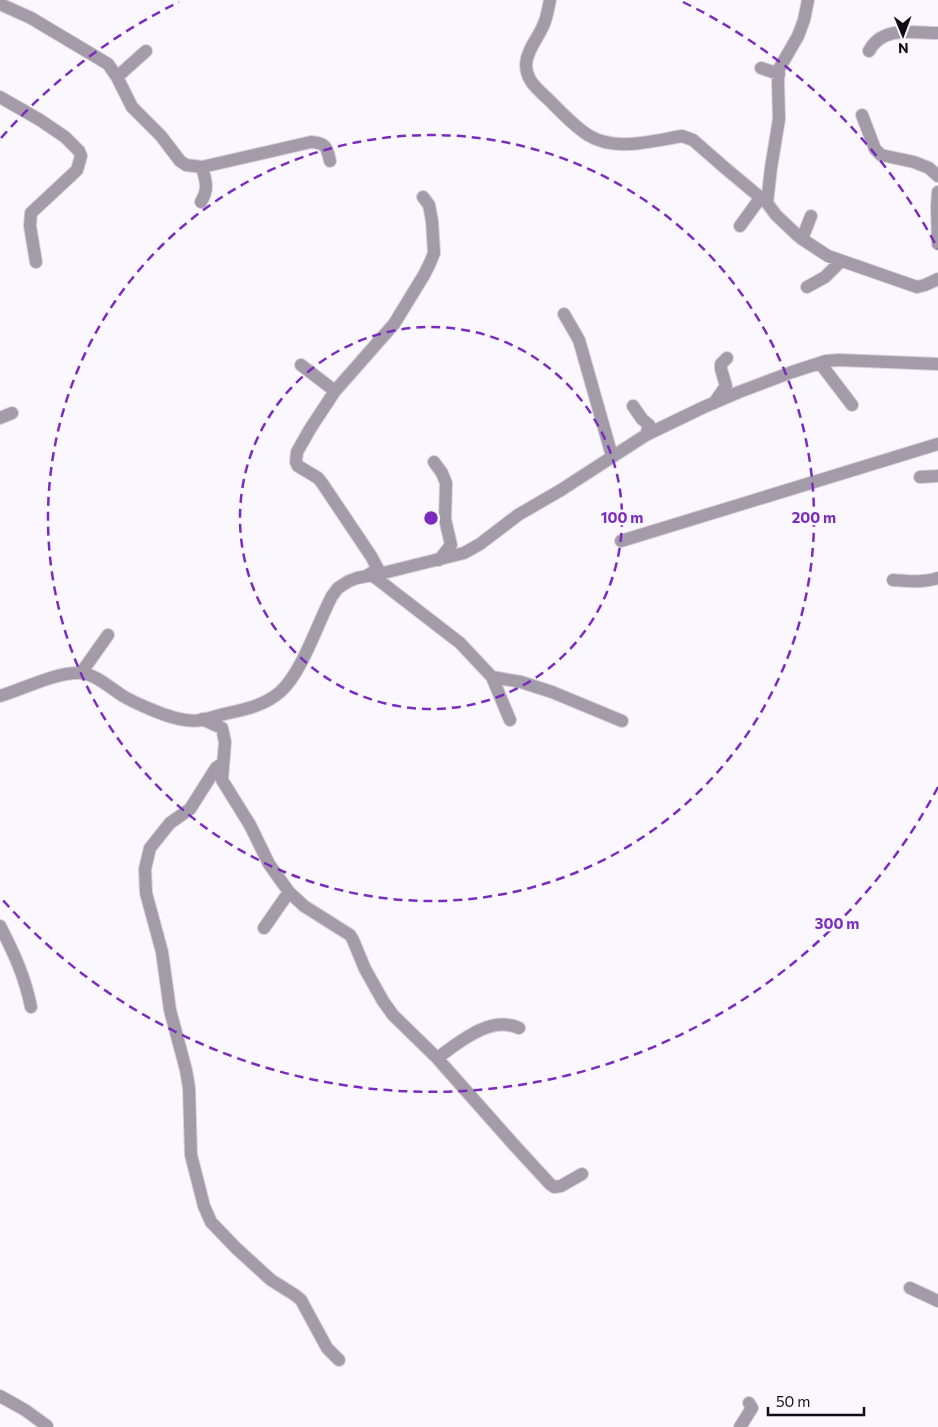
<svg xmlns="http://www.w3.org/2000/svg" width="938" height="1427" font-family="Commissioner,sans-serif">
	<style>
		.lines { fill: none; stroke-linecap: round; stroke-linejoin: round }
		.minor-casing { stroke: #d6d1d9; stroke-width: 14 }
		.minor { stroke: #a49ba8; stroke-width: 12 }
		.ring { fill: none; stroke: #7b2cbf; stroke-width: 2.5; stroke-dasharray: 9 6 }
		.centre { fill: #7b2cbf; stroke: #fbf7fe; stroke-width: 2.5 }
		.ring-label { font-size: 15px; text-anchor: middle; font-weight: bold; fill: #7b2cbf; stroke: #fbf7fe; stroke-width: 5; stroke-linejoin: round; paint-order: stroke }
	</style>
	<rect width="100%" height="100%" fill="#fbf7fe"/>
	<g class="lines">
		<!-- minor casing -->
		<g class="minor-casing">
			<path id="minor" d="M550 0C548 9 547 18 543 26 538 38 527 50 526 64 526 82 539 90 550 101 562 113 574 126 588 135 615 152 652 141 682 136L693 140 725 168 767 203 776 215 796 234 802 239 828 256 917 287 925 285 938 279
				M0 4 31 18 108 64 117 77 132 107 161 136 180 161 186 165 202 167 311 142C326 143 327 147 330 161
				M869 51C882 25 914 33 938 33
				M761 68 779 74
				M117 77 146 51
				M0 97 40 120 65 137 79 151 81 156 77 170 31 213 30 226 36 262
				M862 115 875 149 881 155 914 162 929 168 938 176
				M938 192 937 207 938 244
				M201 202C209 188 206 182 202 167
				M767 203 771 168 779 119 778 81 779 69 798 36 804 20 808 0
				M740 226 761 197
				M802 239 811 216
				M807 287 825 277 841 261
				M564 314 579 340 612 456
				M820 363 852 405
				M301 365 335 391
				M714 403 726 386 721 369V364L727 358
				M633 406 642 419 649 425 646 435
				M0 418 12 413
				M434 462 442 473 446 483 445 519 451 545 439 560
				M920 477 938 476
				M621 541 938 444
				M368 575 378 569 371 556 322 483 318 478 298 466 296 462 297 452 310 429 335 391 394 324 424 275 430 263 434 253 432 221 429 205 423 197
				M372 575 460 643 492 677 510 720
				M893 580C908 581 924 583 938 578
				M81 673 108 635
				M492 677 521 682 552 692 622 721
				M0 696C24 689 55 672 80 673 96 674 110 688 123 696 131 701 141 705 150 709 166 716 185 723 202 720 209 718 217 716 224 714 243 710 264 706 280 692 302 673 318 622 332 596L338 588 349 581 357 578 383 573 464 553 480 544 518 515 561 490 646 435 704 407 739 392 792 372 826 361 839 360 938 364
				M202 719 222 728 225 742 222 780 250 825 269 864 289 892 304 906 350 935 353 940 365 969 383 1001 393 1015 437 1058 515 1146 550 1184 554 1187 561 1186 582 1174
				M223 763 216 768 190 809 170 823 150 848 145 869 146 893 162 952 170 1010 186 1070 189 1088 191 1155 204 1206 211 1222 236 1248 271 1280 295 1295 301 1300 327 1348 339 1360
				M0 926C14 953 25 977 31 1007
				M264 928 289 892
				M437 1058C460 1042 490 1015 519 1028
				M910 1288 938 1301
				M0 1396 25 1410 47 1426
				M740 1427 752 1408 749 1403"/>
		</g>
		<!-- minor -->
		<use href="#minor" class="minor"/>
	</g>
	<!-- distance rings -->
	<g class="ring">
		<circle cx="431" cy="518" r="191"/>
		<circle cx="431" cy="518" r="383"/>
		<path d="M938 787A574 574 0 0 1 1 898M1 138A574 574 0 0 1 179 2M683 2A574 574 0 0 1 938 249"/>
	</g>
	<circle cx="431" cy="518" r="8" class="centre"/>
	<g class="ring-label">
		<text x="622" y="523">100 m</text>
		<text x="814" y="523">200 m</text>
		<text x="837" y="929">300 m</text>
	</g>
	<!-- north arrow -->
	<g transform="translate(903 35) rotate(179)" stroke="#fbf7fe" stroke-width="4" paint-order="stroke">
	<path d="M0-4L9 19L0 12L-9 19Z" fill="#120b15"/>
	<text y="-8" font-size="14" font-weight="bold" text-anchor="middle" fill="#120b15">N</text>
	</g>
	<!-- scale -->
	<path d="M768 1407v8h96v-8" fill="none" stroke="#120b15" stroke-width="2.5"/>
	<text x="776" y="1407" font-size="15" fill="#120b15" stroke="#fbf7fe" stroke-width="4" paint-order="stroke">50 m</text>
</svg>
